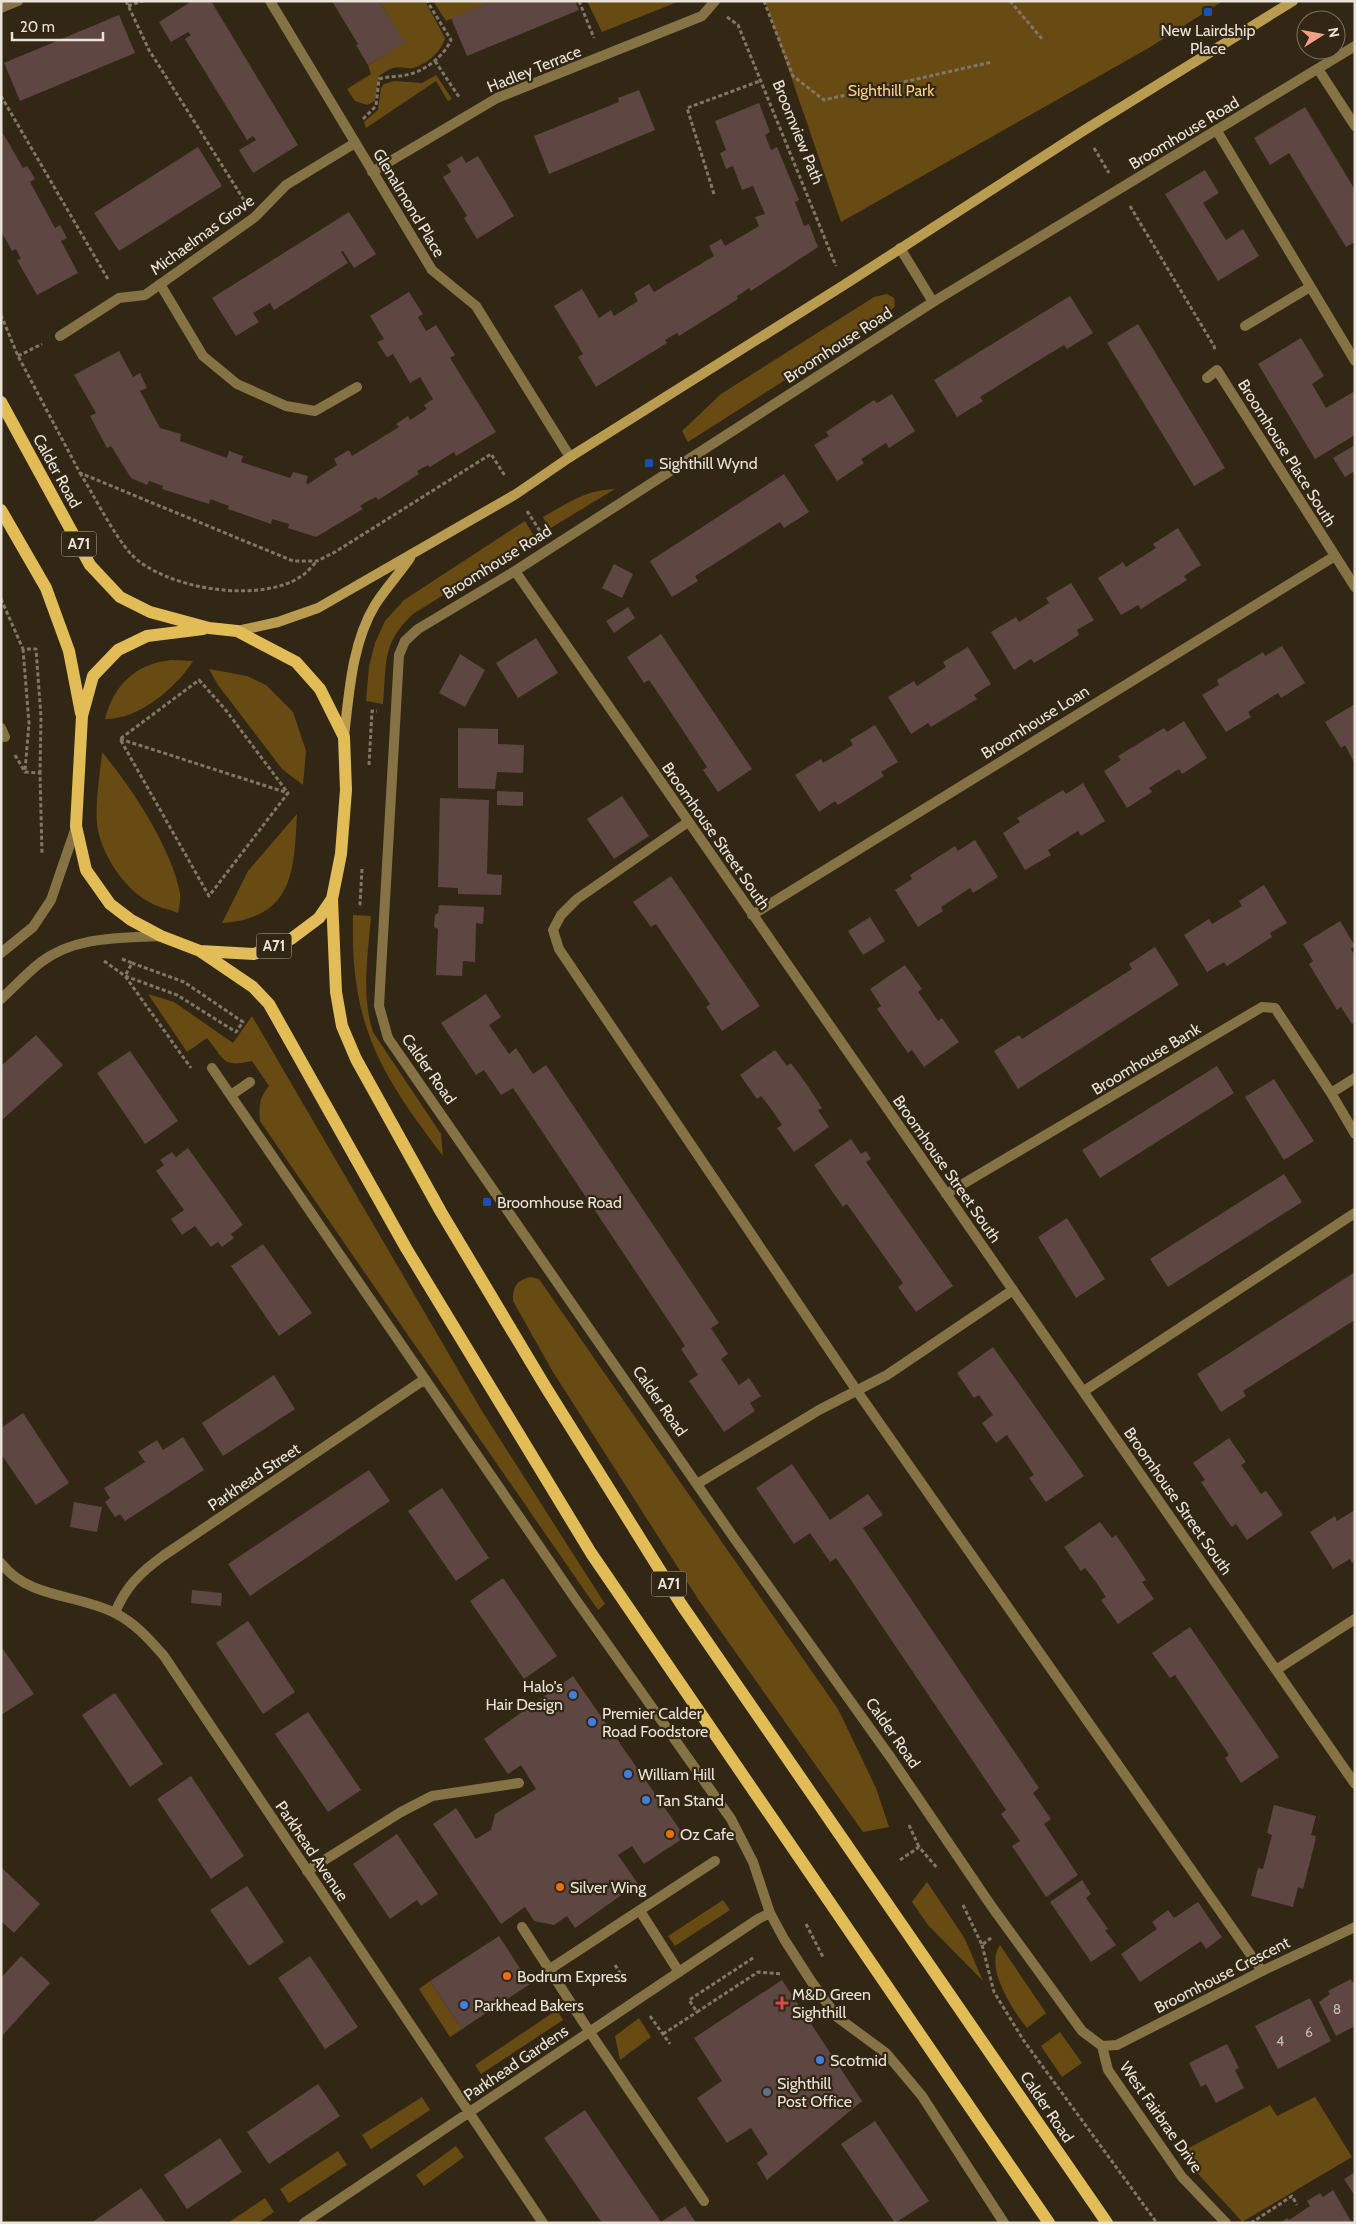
<svg xmlns="http://www.w3.org/2000/svg" width="1356" height="2224" font-family="Cabin,sans-serif">
	<style>
		.green { fill: #684a13 }
		.building { fill: #5e4643 }
		.lines { fill: none; stroke-linecap: round; stroke-linejoin: round }
		.path { stroke: #807768; stroke-width: 3; stroke-dasharray: 4 2.5; stroke-linecap: butt }
		.lane { stroke: #857345; stroke-width: 10 }
		.street { stroke: #857345; stroke-width: 10 }
		.secondary { stroke: #b99c50; stroke-width: 10 }
		.primary { stroke: #e2bc56; stroke-width: 12 }
		.transit-dot { fill: #1a4fb4; stroke: #322715; stroke-width: 2 }
		.shop-dot { fill: #3f7fe0; stroke: #322715; stroke-width: 2 }
		.food-dot { fill: #e8710a; stroke: #322715; stroke-width: 2 }
		.health-dot { fill: #e0444e; stroke: #322715; stroke-width: 2 }
		.service-dot { fill: #5c6f8a; stroke: #322715; stroke-width: 2 }
		.labels { text-anchor: middle; dominant-baseline: central; stroke-width: 4.5; stroke-linejoin: round; paint-order: stroke }
		.number-label { font-size: 14px; fill: #c7bcb3 }
		.shield { fill: #322715; stroke: #b3ab9e; stroke-width: 1 }
		.shield-label { font-size: 15px; font-weight: bold; fill: #eae3d8 }
		.poi-label { font-size: 16px; fill: #eae3d8; stroke: #322715; text-anchor: start }
		.street-label { font-size: 16px; fill: #eae3d8; stroke: #322715 }
		.park-label { font-size: 16px; fill: #f7cd8b; stroke: #322715 }
	</style>
	<rect width="100%" height="100%" fill="#322715"/>
	<!-- green -->
	<path class="green" d="M379 1H425L445 38C442 51 427 64 413 68 407 69 399 66 393 68 388 69 383 74 379 76L375 101 367 105 355 101 347 89 371 74 368 65 404 42Z
		M433 1H493L446 21Z
		M587 1H680L602 32Z
		M765 1H1223L1147 49 841 222Z
		M436 75 452 99 448 101 436 81 366 128 364 122 378 110 381 88 384 84 394 81 422 83Z
		M887 294 894 298 895 306 887 315 688 442 682 431 721 394 874 297Z
		M615 489 549 529 543 517C568 503 585 490 615 489Z
		M525 521 535 538 413 614C381 644 387 663 383 704L366 701 369 667 375 643 385 621 404 600Z
		M171 660 193 661C176 688 138 720 105 719 114 685 135 664 171 660Z
		M209 669 247 676 266 685 293 712 306 751 303 785 282 769 218 685Z
		M102 752C132 788 171 847 180 893 181 899 179 907 178 913 168 909 157 907 149 902 124 889 100 852 97 824 95 801 100 775 102 752Z
		M297 814C294 871 294 918 222 923L248 871Z
		M353 915 371 916C368 954 361 995 373 1032L441 1134 443 1156C379 1072 350 1024 353 915Z
		M148 994 174 1002 233 1043 252 1016 482 1411 605 1604 598 1610 260 1121C259 1106 259 1098 269 1086L252 1061C222 1068 225 1060 207 1038L187 1052Z
		M531 1277 539 1279 838 1709 876 1788 889 1827 863 1832 700 1602 553 1372 513 1301C513 1287 516 1280 531 1277Z
		M927 1882 965 1939 983 1981 928 1925 912 1902Z
		M723 1900 730 1910 675 1946 668 1936Z
		M1000 1945 1046 2013 1027 2028C1013 2010 984 1967 1000 1945Z
		M430 1981 462 2029 450 2037 419 1989Z
		M557 2010 563 2020 481 2074 475 2065Z
		M639 2018 651 2037 620 2060 615 2036Z
		M1060 2032 1082 2063 1062 2077 1041 2046Z
		M422 2097 430 2110 371 2149 362 2135Z
		M1315 2097 1352 2157 1242 2222C1222 2198 1199 2178 1181 2152L1270 2105 1277 2116Z
		M456 2146 464 2157 424 2186 416 2175Z
		M338 2151 347 2165 289 2203 280 2189Z
		M265 2198 274 2212 258 2223H228Z"/>
	<!-- building -->
	<path class="building" d="M192 1H211L298 145 253 173 239 150 256 140 253 136 247 140 185 39 191 35 188 32 171 42 159 22Z
		M332 1H379L405 42 368 65 356 45 358 44Z
		M493 1H575L579 10 467 56 451 18Z
		M119 15 135 53 20 101 4 63Z
		M639 90 655 130 549 174 534 136 619 102 618 98Z
		M759 103 770 132 765 135 771 150 777 147 799 200 795 202 804 226 809 224 818 247 751 291 749 288 742 293 737 296 738 299 679 336 677 333 665 340 667 343 596 387 578 357 583 354 554 306 582 289 599 318 611 310 614 316 638 301 634 293 649 284 654 292 714 256 709 246 721 239 725 246 759 226 755 217 765 214 753 186 742 190 733 166 726 169 720 153 726 150 715 121Z
		M1305 107 1355 190V242L1346 247 1289 153 1270 165 1254 138Z
		M1 130 23 168 27 166 31 172 35 179 30 182 55 228 60 225 67 238 61 241 78 273 37 295 17 260 21 259 16 249 12 251 1 231Z
		M198 147 222 186 119 251 94 213Z
		M462 156 466 163 478 156 514 216 477 239 464 218 467 216 443 177 451 172 447 165Z
		M1205 170 1219 193 1203 203 1226 240 1243 229 1259 256 1218 281 1165 194Z
		M349 212 376 254 354 268 343 251 341 252 348 263 274 310 270 303 253 313 259 322 236 336 212 298Z
		M409 292 423 314 418 317 426 331 436 325 455 355 450 358 496 432 456 456 454 452 430 467 428 465 417 471 419 474 378 500 376 497 368 501 360 506 363 509 316 537 288 528 289 524 272 519 271 524 228 509 229 506 210 499 209 504 162 489 163 486 155 483 149 481 147 485 131 478 111 446 107 448 90 416 96 413 74 375 119 351 133 377 140 373 147 388 140 391 160 428 181 434 180 441 227 458 229 451 243 456 241 462 290 478 293 472 308 476 306 483 308 484 337 465 334 459 349 450 352 456 399 427 396 424 408 416 410 420 427 409 424 405 433 399 420 377 410 383 393 354 387 357 377 342 384 339 370 316Z
		M1070 296 1093 333 1067 349 1064 345 1023 370 980 397 983 401 957 417 934 380Z
		M1138 324 1225 468 1194 486 1107 343Z
		M1301 338 1324 376 1312 384 1326 408 1355 391V435L1315 459 1258 364Z
		M892 394 915 431 889 448 886 443 861 459 864 463 837 481 814 445 829 436 826 432 874 400 877 403Z
		M1355 445V471L1345 477 1333 458Z
		M784 474 809 512 784 528 780 522 695 576 698 581 672 597 650 561Z
		M1178 528 1201 565 1184 576 1187 580 1141 609 1138 605 1121 615 1098 578 1123 562 1126 567 1156 548 1153 544Z
		M614 564 633 574 622 598 602 588Z
		M1071 583 1094 620 1077 630 1079 635 1057 649 1034 663 1031 659 1014 670 991 632 1016 617 1019 622 1049 603 1046 598Z
		M628 607 635 618 614 633 606 621Z
		M661 634 752 769 718 792 703 770 707 767 660 696 649 680 644 683 627 657Z
		M536 638 558 673 518 698 496 663Z
		M1282 646 1305 683 1281 698 1278 693 1262 703 1248 712 1251 717 1226 732 1202 695 1219 685 1217 680 1263 652 1265 656Z
		M968 647 991 684 974 695 977 699 931 727 928 723 911 734 888 697 914 681 917 686 946 667 943 662Z
		M460 654 485 670 465 707 439 693Z
		M1355 704V764L1345 745 1341 748 1325 722Z
		M1184 721 1207 758 1182 774 1179 769 1149 788 1152 792 1127 808 1104 771 1121 760 1118 756 1164 728 1167 732Z
		M875 725 898 762 881 772 884 776 838 805 835 801 819 812 795 775 821 759 823 763 853 745 850 740Z
		M458 728 498 729V744L524 745 523 773 497 772 495 789 458 788Z
		M1083 783 1105 821 1081 836 1078 831 1048 850 1051 855 1025 870 1003 833 1020 822 1017 818 1063 790 1066 794Z
		M497 791 523 792V806L497 805Z
		M622 796 649 836 614 859 587 819Z
		M440 798 489 800 487 874 502 875 501 895 458 894V888L438 887Z
		M975 840 998 877 973 893 970 888 941 907 943 911 918 927 895 890 912 879 910 875 955 846 958 851Z
		M671 876 760 1006 722 1031 706 1007 710 1004 664 936 656 924 651 927 633 902Z
		M1264 885 1287 923 1270 933 1272 937 1227 966 1224 962 1207 972 1184 935 1209 919 1212 924 1242 906 1239 901Z
		M439 905 484 907 483 924 476 923 475 962 463 961 462 976 436 975 438 929 434 927 435 915 438 913Z
		M870 917 885 941 863 955 848 931Z
		M1340 921 1355 946 1351 949 1355 956V1022L1352 1024 1341 1007 1337 1010 1309 964 1313 961 1303 944Z
		M1155 947 1179 985 1018 1089 994 1051 1019 1035 1022 1039 1132 969 1129 964Z
		M905 965 922 989 918 992 928 1006 938 1021 942 1018 959 1042 924 1067 912 1050 908 1053 877 1009 881 1006 870 989Z
		M486 994 501 1017 489 1025 509 1054 516 1048 533 1074 546 1065 719 1323 711 1328 728 1354 721 1359 739 1385 749 1378 761 1396 750 1403 755 1411 724 1432 689 1381 698 1375 681 1349 685 1346 680 1338 513 1088 501 1095 484 1070 476 1075 441 1023Z
		M36 1035 63 1065 1 1121V1066Z
		M775 1050 787 1066 791 1063 807 1085 822 1108 818 1110 829 1127 794 1152 777 1128 782 1125 772 1110 761 1096 757 1099 740 1075Z
		M130 1051 178 1121 145 1144 97 1073Z
		M1217 1066 1234 1093 1100 1178 1082 1150Z
		M1274 1079 1314 1141 1284 1160 1245 1097Z
		M851 1139 861 1154 866 1151 871 1159 866 1162 953 1286 916 1312 898 1287 903 1283 847 1204 843 1207 814 1165Z
		M188 1148 243 1225 231 1234 234 1238 222 1247 218 1242 211 1247 195 1226 182 1235 171 1219 184 1210 156 1171 164 1165 160 1160 172 1152 176 1157Z
		M1284 1174 1302 1202 1168 1287 1150 1259Z
		M1067 1218 1105 1279 1076 1298 1038 1237Z
		M263 1244 312 1313 279 1336 231 1266Z
		M1355 1272V1323L1353 1321 1243 1391 1246 1396 1221 1412 1197 1374Z
		M993 1347 1084 1476 1046 1502 1029 1478 1034 1475 1007 1435 996 1443 982 1423 993 1415 979 1395 974 1398 957 1373Z
		M274 1375 295 1409 223 1456 202 1423Z
		M23 1413 69 1483 36 1505 1 1454V1428Z
		M183 1437 204 1470 125 1521 120 1514 115 1517 105 1502 110 1498 104 1488 145 1462 138 1452 157 1440 163 1450Z
		M1229 1438 1246 1462 1241 1465 1261 1494 1266 1491 1283 1515 1247 1540 1236 1524 1232 1527 1228 1522 1201 1482 1205 1480 1193 1463Z
		M792 1464 830 1520 868 1494 883 1515 863 1528 1039 1788 1033 1793 1051 1819 1044 1824 1078 1875 1046 1897 1012 1846 1020 1841 1001 1814 1006 1810 836 1558 830 1562 810 1533 794 1544 756 1488Z
		M369 1470 390 1501 250 1596 228 1564Z
		M442 1488 489 1558 456 1581 408 1511Z
		M74 1502 102 1507 97 1532 70 1527Z
		M1355 1510V1561L1352 1563 1350 1559 1333 1569 1310 1532 1335 1516 1337 1521Z
		M1100 1522 1112 1538 1116 1535 1131 1557 1146 1580 1142 1582 1154 1599 1118 1624 1101 1600 1106 1597 1096 1582 1085 1568 1081 1571 1064 1547Z
		M503 1578 557 1656 524 1679 470 1601Z
		M192 1590 222 1593 221 1606 191 1603Z
		M248 1621 295 1692 263 1714 216 1643Z
		M1190 1627 1279 1757 1241 1783 1225 1758 1229 1755 1175 1675 1170 1678 1152 1653Z
		M1 1646 34 1694 1 1715Z
		M573 1676 685 1837 644 1864 632 1846 618 1855 640 1887 634 1892 630 1889 575 1928 567 1916 554 1925 534 1921 525 1907 501 1924 433 1824 456 1808 476 1839 491 1830 495 1814 536 1789 521 1765 508 1774 484 1739Z
		M115 1693 163 1764 130 1787 82 1715Z
		M308 1712 361 1790 328 1812 275 1734Z
		M191 1776 244 1856 211 1879 157 1799Z
		M1274 1805 1316 1816 1311 1835 1316 1836 1315 1842 1303 1889 1298 1887 1293 1907 1251 1896 1258 1868 1263 1869 1272 1835 1267 1833Z
		M397 1834 438 1894 421 1906 417 1900 390 1919 353 1864Z
		M1 1867 40 1904 14 1933 1 1921Z
		M1082 1880 1091 1894 1086 1898 1108 1929 1105 1930 1116 1945 1091 1962 1050 1902Z
		M247 1886 284 1942 249 1966 210 1910Z
		M1198 1902 1222 1937 1206 1949 1201 1941 1140 1982 1121 1954 1157 1929 1152 1922 1168 1910 1174 1918Z
		M499 1936 530 1984 462 2029 430 1981Z
		M21 1956 50 1983 1 2037V1978Z
		M310 1956 358 2027 325 2049 278 1978Z
		M1351 1979 1352 1982 1355 1981V2026L1336 2036 1319 2002 1330 1994 1328 1991Z
		M782 1980 862 2101 767 2180 757 2163 768 2154 751 2128 727 2143 697 2098 722 2081 694 2038Z
		M1310 1998 1331 2041 1278 2069 1255 2026Z
		M1227 2044 1239 2068 1235 2070 1244 2088 1216 2103 1206 2084 1201 2087 1189 2063Z
		M318 2084 340 2116 269 2164 247 2132Z
		M585 2110 661 2222 685 2206 696 2223H602L544 2138Z
		M875 2121 929 2201 895 2223 841 2144Z
		M220 2138 242 2172 187 2209 164 2175Z
		M1355 2172V2196L1344 2179Z
		M141 2188 166 2223H91Z
		M1333 2190 1352 2223H1280L1287 2218 1289 2220 1310 2206 1307 2201 1320 2193 1323 2197Z"/>
	<g class="lines">
		<!-- path -->
		<path class="path" d="M126 1 149 50 244 200
			M579 1 594 38
			M764 1 793 76 824 100 992 62
			M1010 1 1043 40
			M128 6 143 1
			M727 17 738 25 836 266
			M435 61 459 97
			M1 96 109 281
			M363 119 376 106 379 79C389 76 400 77 410 74 426 70 444 56 451 40L427 1
			M1094 148 1109 173
			M714 194 687 108 760 81
			M1130 206 1214 346 1215 351
			M1 315 18 356 80 473 293 561H317L335 552 491 454 505 476
			M18 356 42 344
			M80 473C95 497 113 534 131 554 164 589 259 604 300 577 306 574 312 566 317 561
			M527 511 540 531
			M1 599 23 649H36L41 717 40 773
			M23 649 29 723 25 771
			M199 680 225 709 288 793 209 896 120 739Z
			M120 739 288 793
			M15 755 25 772 40 773 42 855
			M369 765 372 711H377
			M362 869 360 904H364
			M122 959 132 963 125 976 191 1068
			M104 961 125 976 177 995 236 1032 243 1022 184 982 132 963
			M909 1825 919 1847
			M900 1860 919 1847 938 1869
			M963 1905 982 1945 991 1938
			M806 1924 823 1957
			M982 1945 994 1992 1024 2041 1157 2223
			M753 1958 689 2000 697 2012 758 1972 782 1974
			M615 1965 626 1982
			M650 2016 670 2044
			M663 2034 697 2012
			M1251 2223 1292 2196 1297 2205"/>
		<!-- lane -->
		<path class="lane" d="M1318 69 1355 126
			M900 248 933 302
			M160 284 203 356 237 384 286 406 315 411 357 387
			M1245 326 1310 287
			M688 822 577 899 561 915 553 930 559 949 857 1391 1262 1971
			M697 1484 819 1410 887 1375 1013 1290
			M307 1871 401 1812 432 1796 519 1783
			M640 1911 679 1972
			M522 1927 589 2031 704 2201
			M550 1969 715 1861"/>
		<!-- street -->
		<path class="street" d="M270 1 432 270 476 306 570 457
			M1 8 18 1
			M1355 46 933 302 515 571 418 629 405 641 399 655 379 1006 388 1038 734 1538 891 1758 992 1907 1082 2031 1102 2046 1117 2045 1262 1971 1355 1927
			M1217 131 1355 361
			M372 172 497 98 702 16 715 1
			M60 336 119 298 145 295 255 217 286 185 355 143
			M1207 378 1217 370 1355 587
			M515 571 1355 1784
			M1 728 5 737
			M752 915 1335 556
			M1 953 33 927 51 900 76 827
			M1 999C14 987 27 973 41 962 75 936 120 938 161 936
			M212 1068 574 1597 731 1819 753 1862 770 1913 784 1939 811 1981 837 2017 886 2053 922 2096 1004 2223
			M1331 1093 1355 1078
			M231 1095 250 1082
			M946 1194 1262 1007 1275 1008 1331 1093 1355 1134
			M1084 1391 1355 1213
			M1 1563C29 1599 78 1594 115 1613 135 1623 149 1639 164 1656L543 2223
			M115 1613C125 1587 141 1572 163 1556L425 1379
			M1276 1670 1355 1619
			M1102 2046 1108 2070 1182 2177 1226 2223
			M304 2223 758 1919 770 1913"/>
		<!-- secondary -->
		<path class="secondary" d="M237 631 278 622 318 608 516 494 570 457 844 285 1083 131 1293 1
			M344 737C349 693 352 643 375 605 385 589 399 574 410 558"/>
		<!-- primary -->
		<path class="primary" d="M1 402 90 565 120 597 150 612 209 628 237 631 296 662 320 689 344 737 346 790 341 854 332 899 336 992 342 1026 356 1059 441 1212 545 1386 681 1604 1107 2223
			M1 510 46 588 69 651 81 713
			M203 629 147 636 118 650 93 676 82 716 76 826 86 870 110 904 131 920 161 936 200 951 253 987 269 1004 406 1248 591 1553 1049 2223
			M200 951 254 954 291 939 319 918 332 899"/>
	</g>
	<!-- markers -->
	<g class="transit-dot">
		<rect x="1203" y="7" width="10" height="10" rx="2.5"/>
		<rect x="644" y="458" width="10" height="10" rx="2.5"/>
		<rect x="482" y="1197" width="10" height="10" rx="2.5"/>
	</g>
	<g class="shop-dot">
		<circle cx="573" cy="1695" r="5"/>
		<circle cx="592" cy="1722" r="5"/>
		<circle cx="628" cy="1774" r="5"/>
		<circle cx="646" cy="1800" r="5"/>
		<circle cx="464" cy="2005" r="5"/>
		<circle cx="820" cy="2060" r="5"/>
	</g>
	<g class="food-dot">
		<circle cx="670" cy="1834" r="5"/>
		<circle cx="560" cy="1887" r="5"/>
		<circle cx="507" cy="1976" r="5"/>
	</g>
	<path class="health-dot" d="M779.5 1995.5h5v5h5v5h-5v5h-5v-5h-5v-5h5z"/>
	<circle class="service-dot" cx="767" cy="2092" r="5"/>
	<g class="labels">
		<!-- number labels -->
		<g class="number-label">
			<text x="1337" y="2009">8</text>
			<text x="1309" y="2032">6</text>
			<text x="1280" y="2041">4</text>
		</g>
		<!-- shield labels -->
		<g class="shield">
			<rect x="61.5" y="531.5" width="35" height="25" rx="4"/>
			<rect x="256.5" y="933.5" width="35" height="25" rx="4"/>
			<rect x="651.5" y="1571.5" width="35" height="25" rx="4"/>
		</g>
		<g class="shield-label">
			<text x="79" y="544">A71</text>
			<text x="274" y="946">A71</text>
			<text x="669" y="1584">A71</text>
		</g>
		<!-- poi labels -->
		<g class="poi-label">
			<text x="1208" y="30" text-anchor="middle">New Lairdship<tspan x="1208" dy="18">Place</tspan></text>
			<text x="659" y="463">Sighthill Wynd</text>
			<text x="497" y="1202">Broomhouse Road</text>
			<text x="563" y="1686" text-anchor="end">Halo's<tspan x="563" dy="18">Hair Design</tspan></text>
			<text x="602" y="1713">Premier Calder<tspan x="602" dy="18">Road Foodstore</tspan></text>
			<text x="638" y="1774">William Hill</text>
			<text x="656" y="1800">Tan Stand</text>
			<text x="680" y="1834">Oz Cafe</text>
			<text x="570" y="1887">Silver Wing</text>
			<text x="517" y="1976">Bodrum Express</text>
			<text x="792" y="1994">M&amp;D Green<tspan x="792" dy="18">Sighthill</tspan></text>
			<text x="474" y="2005">Parkhead Bakers</text>
			<text x="830" y="2060">Scotmid</text>
			<text x="777" y="2083">Sighthill<tspan x="777" dy="18">Post Office</tspan></text>
		</g>
		<!-- street labels -->
		<g class="street-label">
			<text transform="translate(534 69) rotate(-22)">Hadley Terrace</text>
			<text transform="translate(798 132) rotate(68)">Broomview Path</text>
			<text transform="translate(1184 133) rotate(-31)">Broomhouse Road</text>
			<text transform="translate(409 203) rotate(59)">Glenalmond Place</text>
			<text transform="translate(202 235) rotate(-36)">Michaelmas Grove</text>
			<text transform="translate(838 345) rotate(-33)">Broomhouse Road</text>
			<text transform="translate(1287 453) rotate(58)">Broomhouse Place South</text>
			<text transform="translate(57 471) rotate(61)">Calder Road</text>
			<text transform="translate(497 562) rotate(-32)">Broomhouse Road</text>
			<text transform="translate(1035 722) rotate(-32)">Broomhouse Loan</text>
			<text transform="translate(716 836) rotate(55)">Broomhouse Street South</text>
			<text transform="translate(1146 1059) rotate(-31)">Broomhouse Bank</text>
			<text transform="translate(429 1069) rotate(55)">Calder Road</text>
			<text transform="translate(947 1169) rotate(55)">Broomhouse Street South</text>
			<text transform="translate(660 1401) rotate(55)">Calder Road</text>
			<text transform="translate(254 1477) rotate(-34)">Parkhead Street</text>
			<text transform="translate(1178 1501) rotate(55)">Broomhouse Street South</text>
			<text transform="translate(893 1733) rotate(55)">Calder Road</text>
			<text transform="translate(312 1851) rotate(56)">Parkhead Avenue</text>
			<text transform="translate(1222 1975) rotate(-27)">Broomhouse Crescent</text>
			<text transform="translate(516 2063) rotate(-34)">Parkhead Gardens</text>
			<text transform="translate(1047 2107) rotate(56)">Calder Road</text>
			<text transform="translate(1161 2117) rotate(55)">West Fairbrae Drive</text>
		</g>
		<!-- park labels -->
		<g class="park-label">
			<text x="891" y="90">Sighthill Park</text>
		</g>
	</g>
	<!-- border -->
	<rect width="1356" height="2224" fill="none" stroke="#eae3d8" stroke-width="5"/>
	<!-- north arrow -->
	<g transform="translate(1321 35) rotate(79)"><circle r="24" fill="#322715" stroke="#7c7263"/>
	<path d="M0-4L9 19L0 12L-9 19Z" fill="#f39f83"/>
	<text y="-8" font-size="14" font-weight="bold" text-anchor="middle" fill="#eae3d8">N</text>
	</g>
	<!-- scale -->
	<path d="M12 32v8h91v-8" fill="none" stroke="#eae3d8" stroke-width="2.5"/>
	<text x="20" y="32" font-size="15" fill="#eae3d8" stroke="#322715" stroke-width="4" paint-order="stroke">20 m</text>
</svg>
